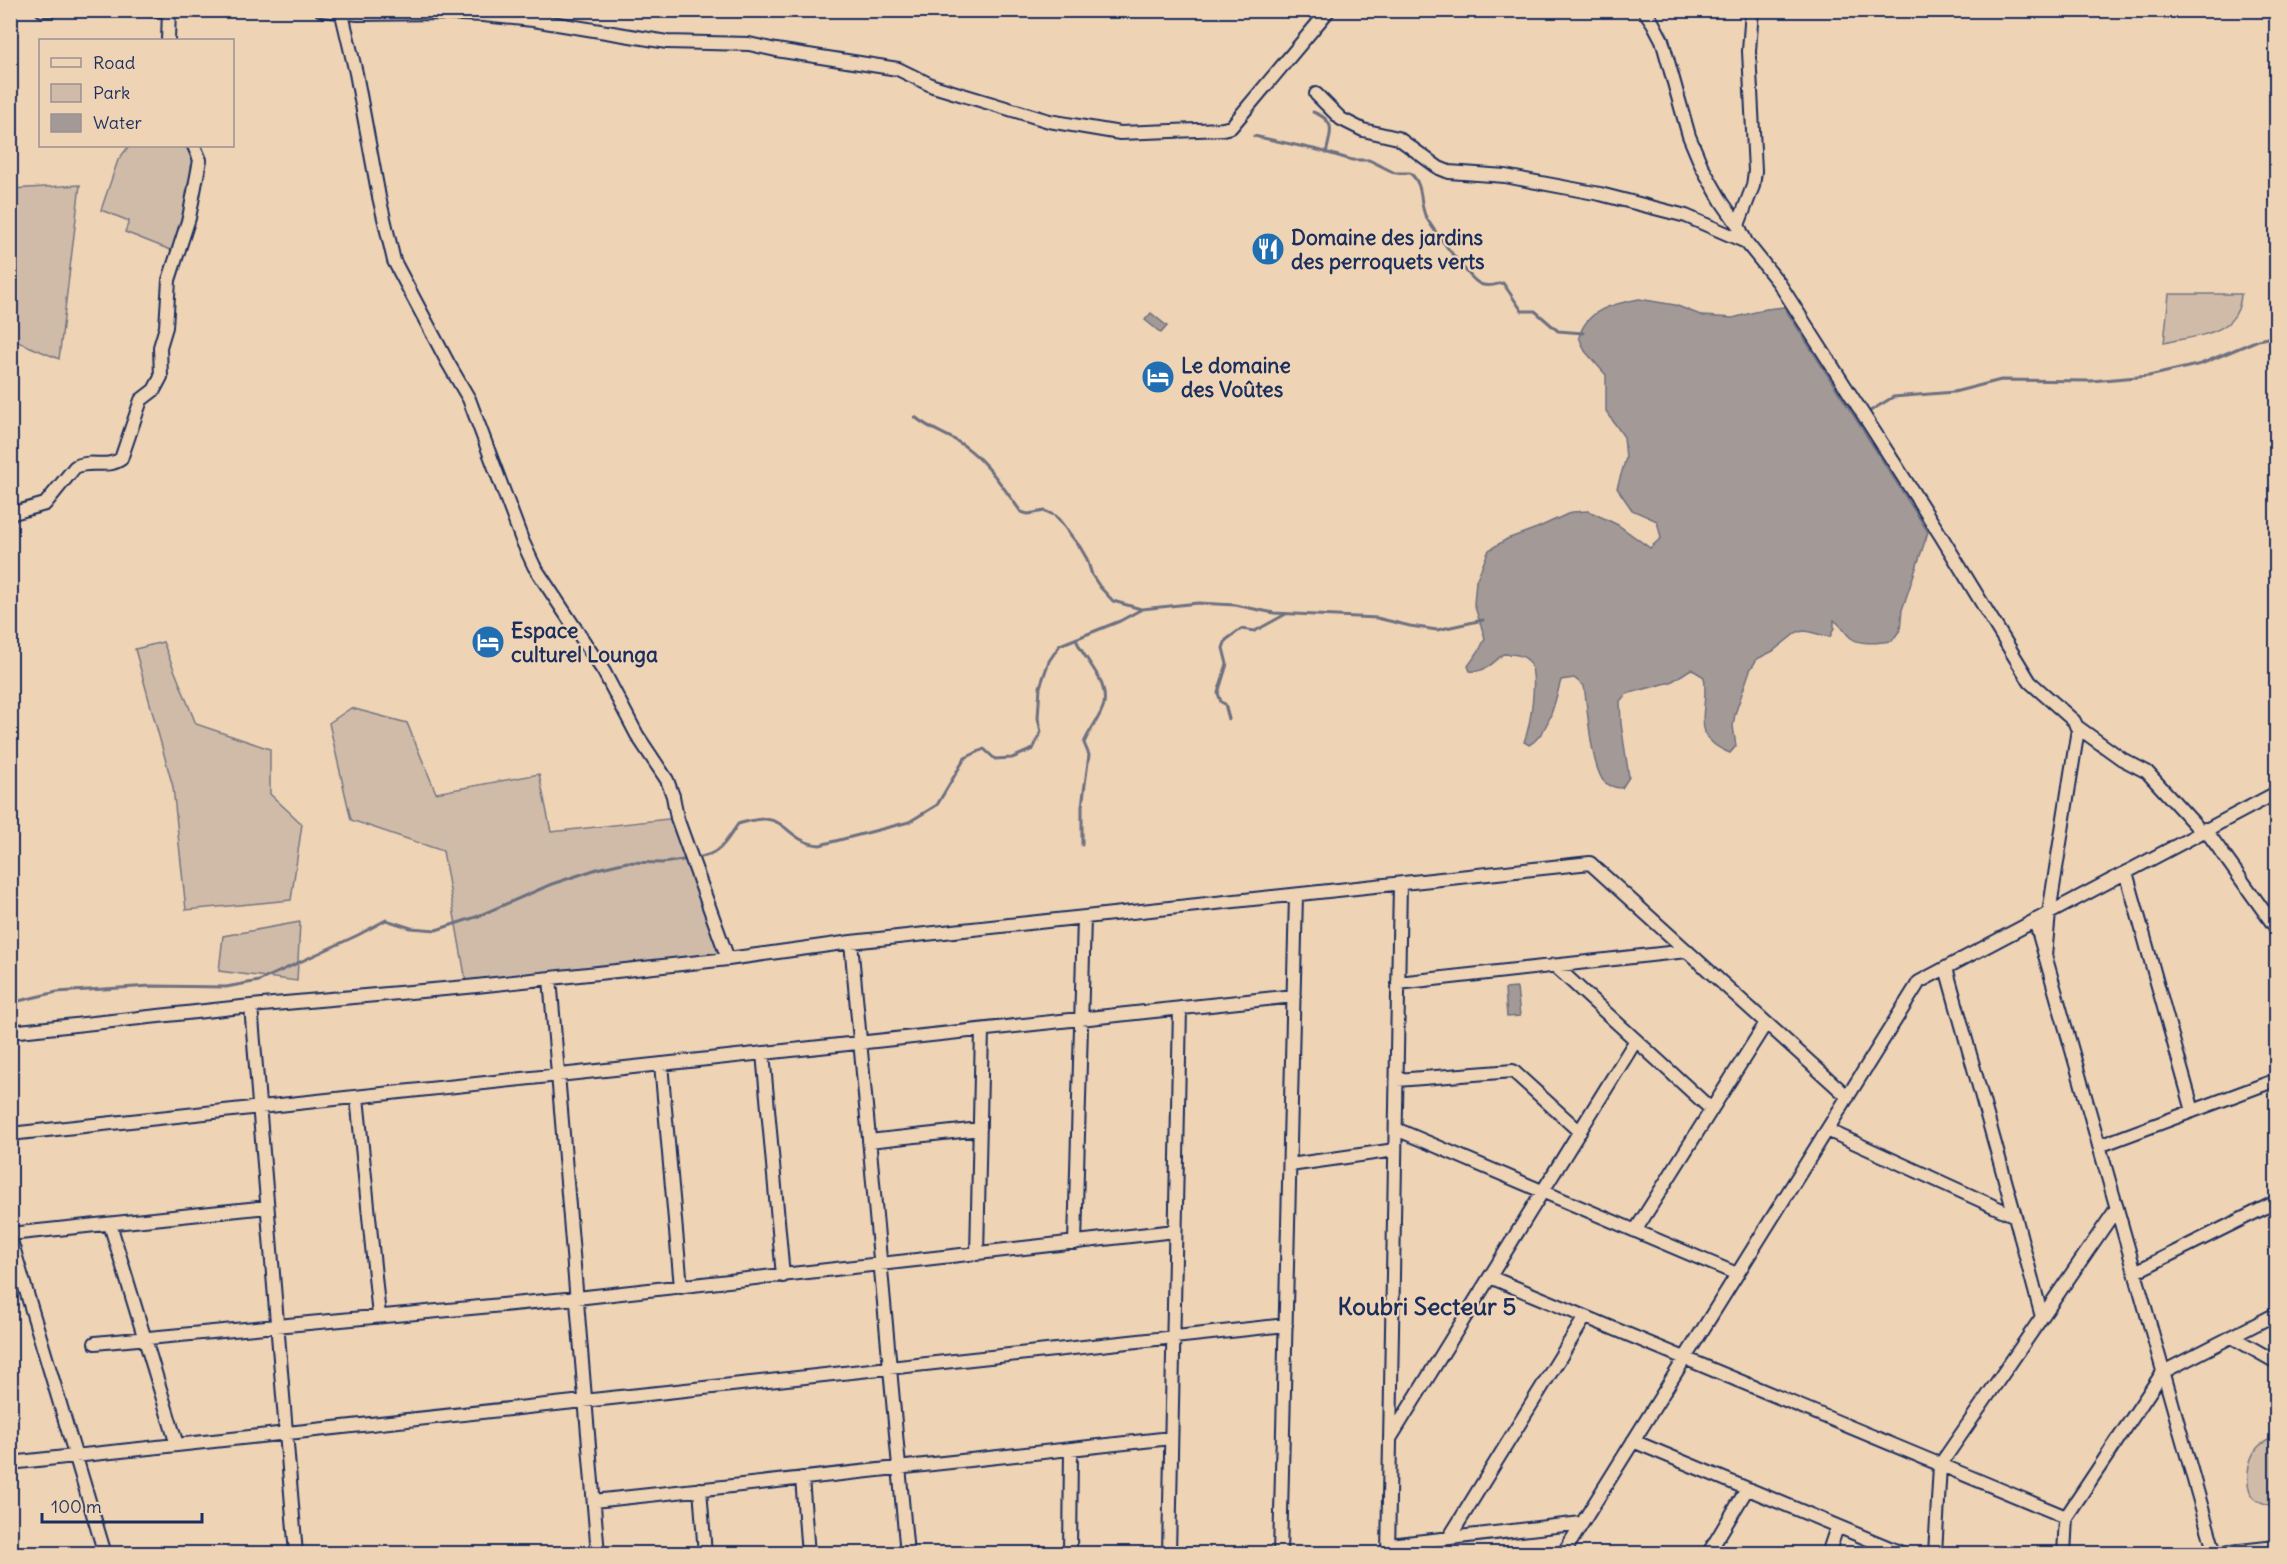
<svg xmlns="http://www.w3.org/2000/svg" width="2287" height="1564" font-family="Delius,sans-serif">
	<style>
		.green { fill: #cfbba8; stroke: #757583; stroke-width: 1.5 }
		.water { fill: #a39996; stroke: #6d6f80; stroke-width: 1.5 }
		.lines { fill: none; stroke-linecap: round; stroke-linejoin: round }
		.stream { stroke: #6d6f80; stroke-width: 3 }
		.minor-casing { stroke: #1b2f5e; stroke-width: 16 }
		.minor { stroke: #eed3b5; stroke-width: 12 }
		.labels { text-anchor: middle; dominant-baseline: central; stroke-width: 4.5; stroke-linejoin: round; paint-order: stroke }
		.poi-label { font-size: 21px; font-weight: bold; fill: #1b2f5e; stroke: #eed3b5; text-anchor: start }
		.quarter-label { font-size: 24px; font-weight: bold; fill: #1b2f5e; stroke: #eed3b5 }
	</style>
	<rect width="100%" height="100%" fill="#eed3b5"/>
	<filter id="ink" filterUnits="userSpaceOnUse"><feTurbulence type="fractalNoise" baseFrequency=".0167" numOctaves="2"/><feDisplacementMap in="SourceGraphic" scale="12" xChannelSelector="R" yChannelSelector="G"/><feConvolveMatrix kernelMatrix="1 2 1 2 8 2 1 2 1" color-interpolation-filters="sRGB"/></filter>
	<g filter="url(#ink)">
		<!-- green -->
		<path class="green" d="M129 146H194L200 160 178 253 125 232 129 221 101 210 118 160Z
			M80 185 59 359 11 339V189Z
			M2169 294H2241C2239 336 2197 335 2164 343Z
			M163 642 196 724 270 749V794L302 824 291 900 186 910 173 787 135 649Z
			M351 708 407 723 436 793 539 774 551 832 677 818 728 959 467 987 443 851 351 820 329 723Z
			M300 922 297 981 219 971 223 936Z
			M2276 1432V1522L2271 1506C2267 1504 2261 1503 2257 1500 2242 1490 2247 1459 2258 1447 2264 1441 2272 1440 2276 1432Z"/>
		<!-- water -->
		<path class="water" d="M1639 299 1675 305 1703 316 1733 318 1766 309 1784 307 1928 532 1902 610 1900 630 1892 641C1880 642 1862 646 1851 638 1845 633 1842 626 1834 620V628L1830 637 1806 631 1797 632 1773 651 1757 659 1750 670 1735 714 1733 726 1736 746 1730 753C1687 736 1710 711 1704 677L1691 669 1671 682 1626 694 1620 701 1621 724 1629 777 1622 788C1615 788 1606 785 1602 779 1590 758 1588 710 1584 686L1574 678 1561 680C1555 701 1549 734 1529 745L1524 742C1530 727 1539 675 1529 662 1524 654 1512 654 1503 654 1493 663 1485 673 1470 671L1468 666 1480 649 1485 638 1474 604 1476 581 1489 550 1507 539 1537 528 1572 512 1589 511 1618 525 1650 548 1661 538 1657 521 1632 510 1617 488 1626 458 1624 437 1606 411V375L1585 351 1579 337C1587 309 1613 304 1639 299Z
			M1151 313 1167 326 1161 333 1145 320Z
			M1517 988 1520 1016 1507 1017 1505 989Z"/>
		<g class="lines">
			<!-- stream -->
			<path class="stream" d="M1313 112C1337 121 1331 132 1326 153
				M1254 136 1318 150 1352 160H1369L1395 173H1410C1424 185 1419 200 1425 215 1430 226 1468 276 1477 282 1485 288 1494 285 1503 283L1522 311H1535L1558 331 1583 333
				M1867 413 1893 397 1954 392 2001 380 2091 381 2149 376 2201 364 2258 340 2276 336
				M915 417C928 428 941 432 955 440 984 456 1002 486 1021 512L1028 514 1045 511 1056 516 1080 547 1087 559 1092 575 1100 587 1113 601 1141 609
				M1076 639C1083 660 1108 678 1104 704 1101 717 1089 730 1084 743L1089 755 1082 806V845
				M1229 719 1225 704 1221 702 1218 693 1227 664 1223 648 1226 640 1241 629 1255 631 1286 614
				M696 858C721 854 724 844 738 824 746 822 757 818 766 819 787 821 792 843 820 845L909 822 937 805 965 758 984 749 995 759 1012 758 1033 749 1041 732 1038 718 1040 687 1049 661 1060 645 1120 621 1142 609 1198 603 1235 605 1274 613 1377 618 1410 626 1437 630 1483 620
				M10 1003 57 992 151 986 226 987 259 981 358 935 386 920 411 928 436 930 476 917 552 884 597 869 627 862 662 863 690 859"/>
			<!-- minor casing -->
			<g class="minor-casing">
				<path id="minor" d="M42 10H51
					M150 10H224
					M321 10 358 14 441 13 483 15 533 20 667 42 749 44 776 50 898 69 933 86 1049 121 1120 133 1223 129 1231 127 1329 10
					M341 10 356 73 379 197 394 261 448 363 469 399 522 540 534 566 604 672 637 735 667 780 673 796 677 818 728 959
					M1644 10 1653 23 1662 40 1689 136 1702 167 1722 202 1738 225 1746 242 1779 283 1941 536 2030 682 2074 721 2078 729 2049 913 2045 956
					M168 40 169 10
					M1316 94 1341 119 1363 130 1398 138 1439 168 1449 172 1505 176 1600 194 1686 216 1746 242
					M1738 225 1753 186 1755 171 1749 51 1752 10
					M10 514 45 504 75 467C90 459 106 469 121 459L141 400 154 390 161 377 160 347 166 327 169 280 189 218 200 160 194 146
					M2076 726 2122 759 2147 772 2201 831
					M2205 829 2276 928
					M2126 872 2193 1111
					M2035 920 2215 1554
					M851 942 907 1554
					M1554 965 1712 1110
					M1946 968 2015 1216
					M550 978 598 1554
					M1398 983 1687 951
					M251 1006 296 1554
					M10 1032 251 1006 467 987 728 959 851 942 1590 863 1848 1097
					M763 1053 783 1276
					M661 1064 681 1287
					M1397 1080 1513 1071 1580 1132
					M357 1097 379 1316
					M1396 1129 1737 1274
					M1827 1130 2015 1216 2042 1317
					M10 1134 1294 996
					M869 1141 980 1129
					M2099 1146 2276 1080
					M1290 1165 1395 1150
					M110 1224 177 1445
					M1635 1231 1766 1023
					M10 1234 267 1207
					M10 1237 105 1554
					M1075 1243 1084 918
					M977 1254 982 1030
					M2135 1272 2276 1202
					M1490 1277 2066 1517
					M2232 1337 2276 1362
					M95 1343 577 1298 1175 1231
					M1391 1437 1636 1040
					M1633 1441 1904 1554
					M10 1463 1286 1325
					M802 1478 808 1554
					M700 1489 705 1554
					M594 1501 1171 1438
					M1449 1538 1585 1317
					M1389 1545 1582 1523
					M1070 1554 1071 1449
					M1169 1554 1180 1008
					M1280 1554 1296 895
					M1388 1554 1400 884
					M1563 1554 1919 982 2276 793
					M1708 1554 1747 1489
					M1828 1554 1837 1527
					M1935 1554 1940 1465 2117 1208
					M2064 1554 2066 1517 2163 1372 2276 1314
					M2213 1554 2276 1547"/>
			</g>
			<!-- minor -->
			<use href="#minor" class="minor"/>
		</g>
	</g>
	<!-- icons -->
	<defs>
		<g id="restaurant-disc" transform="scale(1.725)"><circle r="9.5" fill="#1f6fb2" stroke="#eed3b5"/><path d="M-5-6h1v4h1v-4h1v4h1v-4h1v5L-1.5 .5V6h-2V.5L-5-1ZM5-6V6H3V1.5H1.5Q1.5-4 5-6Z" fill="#fff"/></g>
		<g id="hotel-disc" transform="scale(1.725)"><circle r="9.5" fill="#1f6fb2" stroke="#eed3b5"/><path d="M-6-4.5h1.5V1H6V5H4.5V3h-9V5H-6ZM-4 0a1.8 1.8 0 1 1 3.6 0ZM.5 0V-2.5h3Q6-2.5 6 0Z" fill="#fff"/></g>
	</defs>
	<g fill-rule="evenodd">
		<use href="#restaurant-disc" x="1268" y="249"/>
		<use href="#hotel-disc" x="1158" y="377"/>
		<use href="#hotel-disc" x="488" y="642"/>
	</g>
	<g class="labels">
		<!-- poi labels -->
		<g class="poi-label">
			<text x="1291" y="237">Domaine des jardins<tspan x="1291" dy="24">des perroquets verts</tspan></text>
			<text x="1181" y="365">Le domaine<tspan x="1181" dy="24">des Voûtes</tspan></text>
			<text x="511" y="630">Espace<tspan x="511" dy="24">culturel Lounga</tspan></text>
		</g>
		<!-- quarter labels -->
		<g class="quarter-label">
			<text x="1427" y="1306">Koubri Secteur 5</text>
		</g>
	</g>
	<!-- margin -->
	<rect width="2287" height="1564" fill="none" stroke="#eed3b5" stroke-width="36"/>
	<rect x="18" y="18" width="2251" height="1528" fill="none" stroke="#1b2f5e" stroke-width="2" filter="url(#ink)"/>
	<!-- legend -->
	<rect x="39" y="39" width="195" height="108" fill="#eed3b5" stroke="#9a9192" stroke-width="1.5"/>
	<rect x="51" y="58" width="30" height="9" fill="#eed3b5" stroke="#9a9192" stroke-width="1.5"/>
	<text x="93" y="69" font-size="18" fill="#1b2f5e">Road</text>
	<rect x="51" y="84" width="30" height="18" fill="#cfbba8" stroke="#9a9192" stroke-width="1.5"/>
	<text x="93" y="99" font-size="18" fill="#1b2f5e">Park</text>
	<rect x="51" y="114" width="30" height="18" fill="#a39996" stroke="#9a9192" stroke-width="1.5"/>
	<text x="93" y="129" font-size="18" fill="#1b2f5e">Water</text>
	<!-- scale -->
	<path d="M42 1513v9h160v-9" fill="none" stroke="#1b2f5e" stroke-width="3"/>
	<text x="51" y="1513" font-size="18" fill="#1b2f5e" stroke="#eed3b5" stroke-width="4.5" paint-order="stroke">100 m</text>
</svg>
